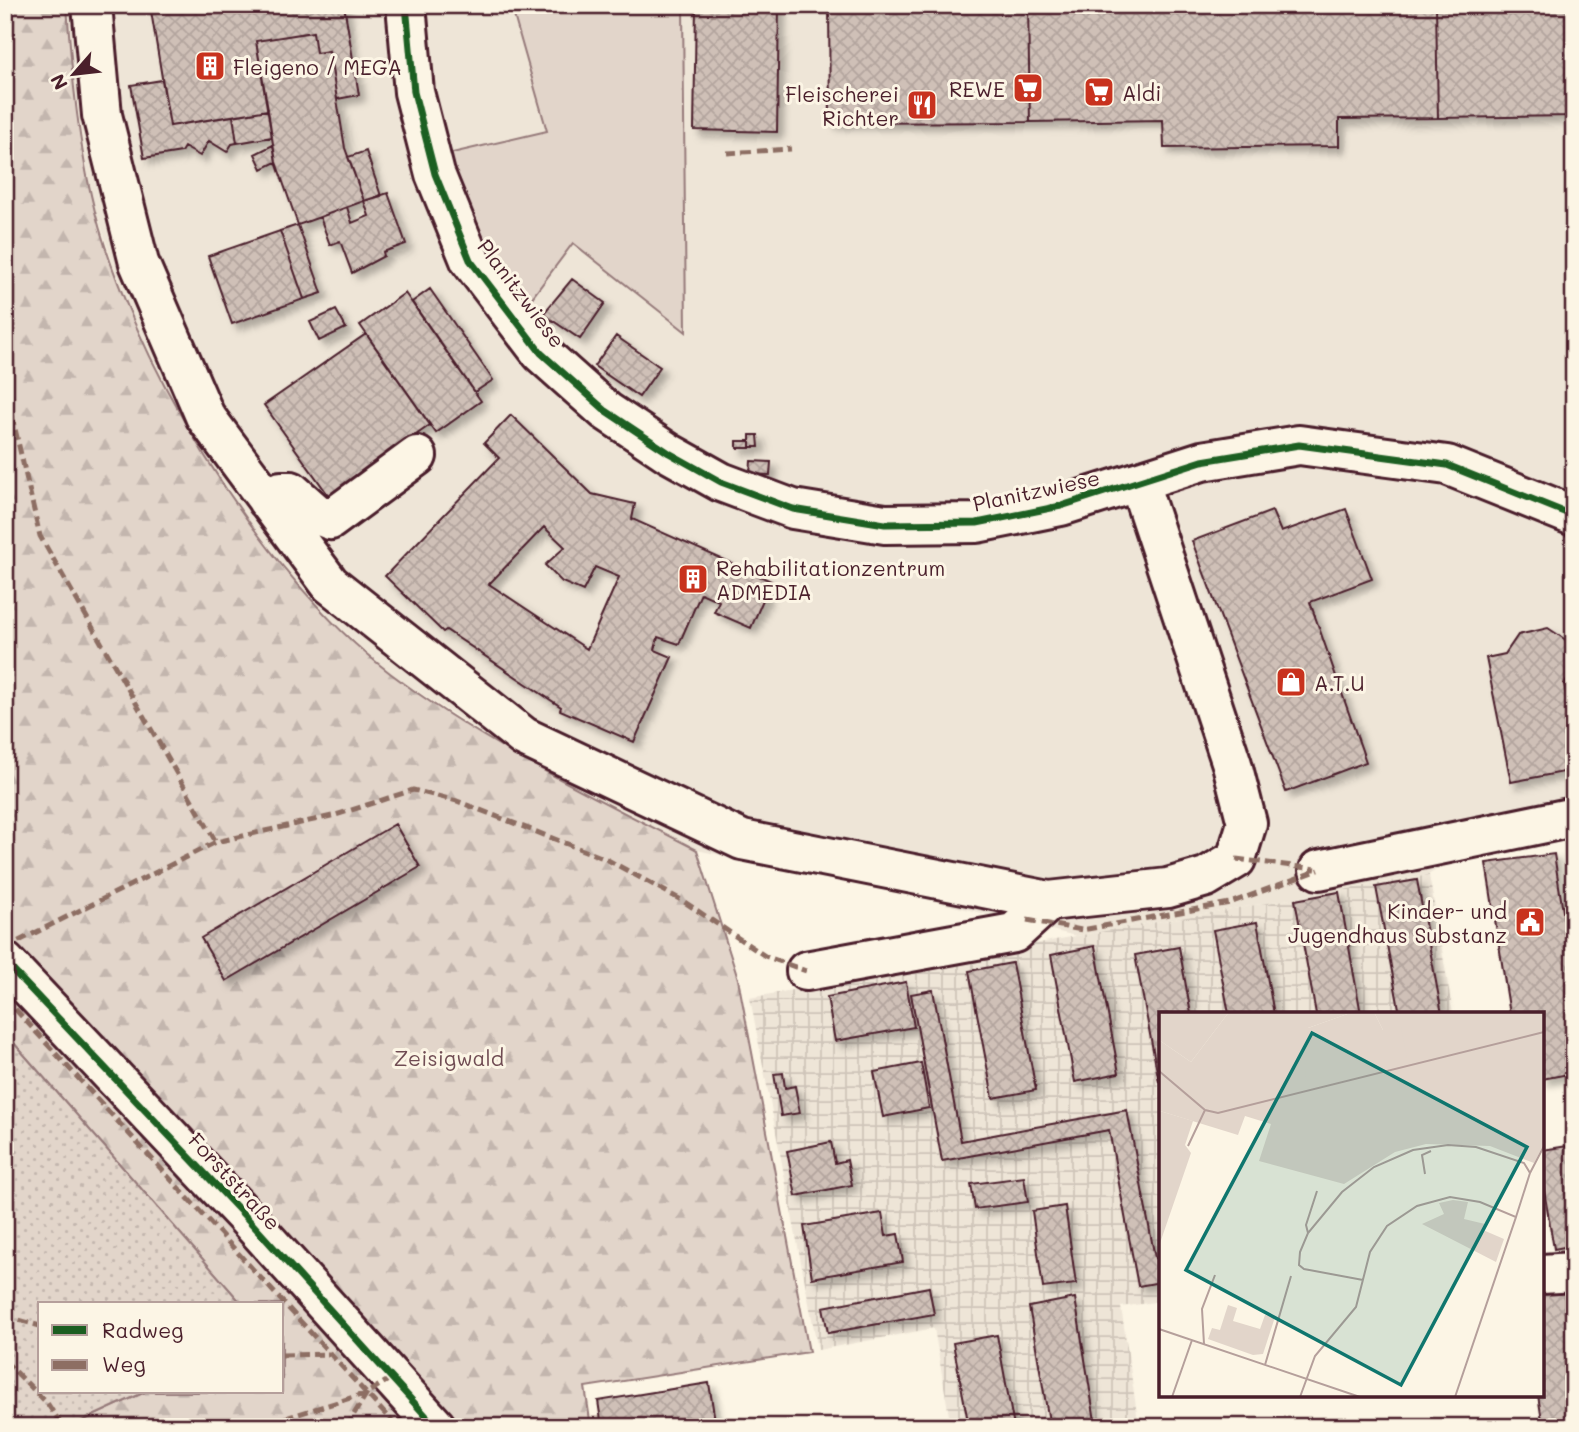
<svg xmlns="http://www.w3.org/2000/svg" width="1579" height="1432" font-family="Mali,sans-serif">
	<style>
		.built { fill: #eee5d7 }
		.industrial { fill: url(#industrial-grid) }
		.grass { fill: #e2d5ca; stroke: #967a7a; stroke-width: 2 }
		.forest { fill: url(#forest-firs); stroke: #967a7a; stroke-width: 2 }
		.park { fill: url(#park-dots); stroke: #967a7a; stroke-width: 2 }
		.building { fill: url(#building-cross-hatch); stroke: #4a1f2b; stroke-width: 2; fill-rule: evenodd; filter: url(#shadow) }
		.lines { fill: none; stroke-linecap: round; stroke-linejoin: round }
		.minor-casing { stroke: #4a1f2b; stroke-width: 44 }
		.minor { stroke: #fcf5e5; stroke-width: 38 }
		.quiet { stroke: #8d6e63; stroke-width: 5; stroke-dasharray: 10 5; stroke-linecap: butt }
		.cycleway-casing { stroke: #fcf5e5; stroke-width: 11 }
		.cycleway { stroke: #1b5e20; stroke-width: 7 }
		.labels { text-anchor: middle; dominant-baseline: central; stroke-width: 6; stroke-linejoin: round; paint-order: stroke }
		.poi-label { font-size: 21px; fill: #4a1f2b; stroke: #fcf5e5; text-anchor: start }
		.street-label { font-size: 21px; fill: #4a1f2b; stroke: #fcf5e5 }
		.park-label { font-size: 21px; fill: #704c53; stroke: #fcf5e5 }
		.inset-road { fill: none; stroke: #b59f9b; stroke-width: 2 }
		.view { fill: #0f766e; fill-opacity: 0.15; stroke: #0f766e; stroke-width: 3.5 }
		.inset-edge { fill: none; stroke: #4a1f2b; stroke-width: 3.5 }
	</style>
	<defs>
		<pattern id="industrial-grid" width="8" height="8" patternUnits="userSpaceOnUse" patternTransform="scale(1.75)"><rect width="8" height="8" fill="#eee5d7"/><path d="M0 4h8M4 0v8" fill="none" stroke="#cec4b9"/></pattern>
		<pattern id="forest-firs" width="22" height="20" patternUnits="userSpaceOnUse" patternTransform="scale(1.75)"><rect width="22" height="20" fill="#e2d5ca"/><path d="M5 1l3.5 6h-7zM16 11l3.5 6h-7z" fill="#c3b6ae"/></pattern>
		<pattern id="park-dots" width="8" height="8" patternUnits="userSpaceOnUse" patternTransform="scale(1.75)"><rect width="8" height="8" fill="#e2d5ca"/><path d="M2 2h.1M6 6h.1" fill="none" stroke="#c3b6ae" stroke-width="1.8" stroke-linecap="round"/></pattern>
		<pattern id="building-cross-hatch" width="8" height="8" patternUnits="userSpaceOnUse" patternTransform="scale(1.75)"><rect width="8" height="8" fill="#cfc0b7"/><path d="M0 0l8 8M0 8l8-8" fill="none" stroke="#b3a59e"/></pattern>
		<filter id="shadow"><feDropShadow dx="6" dy="6" stdDeviation="3.5" flood-color="#0004"/></filter>
	</defs>
	<rect width="100%" height="100%" fill="#fcf5e5"/>
	<filter id="ink" filterUnits="userSpaceOnUse"><feTurbulence type="fractalNoise" baseFrequency=".0143" numOctaves="2"/><feDisplacementMap in="SourceGraphic" scale="14" xChannelSelector="R" yChannelSelector="G"/><feConvolveMatrix kernelMatrix="1 2 1 2 8 2 1 2 1" color-interpolation-filters="sRGB"/></filter>
	<g filter="url(#ink)">
		<!-- built -->
		<path class="built" d="M67 5H1574V834L1459 856 1428 875 1076 936 900 893 697 850 531 765 388 672 318 607 257 533 206 458 163 382 123 295 91 195 71 63Z"/>
		<!-- industrial -->
		<path class="industrial" d="M1429 875 1453 1014H1161V1301L1121 1307 1139 1427H951L934 1328 818 1350 750 998 1076 936Z"/>
		<!-- grass -->
		<path class="grass" d="M511 5H683L686 332 573 243 528 303 477 239 448 154 547 131Z"/>
		<!-- forest -->
		<path class="forest" d="M5 5H67C71 68 77 133 91 195 126 352 261 576 390 673 485 745 592 796 697 850L738 979 809 1352 585 1387 591 1427H69L145 1392H282V1304H242L5 1033Z"/>
		<!-- park -->
		<path class="park" d="M5 1033 242 1304H40V1392H145L69 1427H5Z"/>
		<!-- building -->
		<path class="building" d="M150 5H344L359 95 337 99 329 51 316 53 313 32 256 41 268 110 170 126Z
			M696 5H779L777 132 694 130Z
			M829 5H1028L1030 122 830 123Z
			M1028 5H1436L1438 118 1339 119V146L1164 148 1163 120 1030 122Z
			M1436 5H1574V116L1438 118Z
			M313 32 316 53 329 51 345 148 364 201 298 225 276 162 256 41Z
			M162 80 170 126 233 116 237 143 232 144 227 152 209 141 200 156 184 147 181 152 144 158 131 85Z
			M268 110 272 137 237 143 233 116Z
			M273 145 276 162 262 169 255 154Z
			M366 151 381 196 364 201 348 157Z
			M388 193 406 244 383 252 384 256 352 273 340 241 330 245 320 217 347 207 352 223 369 216 364 201Z
			M298 225 322 293 304 299 280 231Z
			M280 231 304 299 232 324 208 256Z
			M572 279 605 303 580 339 543 314Z
			M430 289 493 380 475 392 412 302Z
			M405 293 481 401 436 433 360 325Z
			M336 310 346 328 319 341 310 322Z
			M366 334 430 425 329 496 264 405Z
			M616 336 660 367 639 397 594 366Z
			M511 415 592 494 635 504 632 519 771 581 751 628 714 612 719 601 701 593 679 644 658 637 655 650 672 657 634 742 560 710 561 707 446 630 443 632 385 576 499 458 484 443ZM544 527 565 547 545 565 562 582 583 591 595 567 619 577 587 649 489 584Z
			M750 435H758L759 447H750Z
			M737 441H750V448H737Z
			M751 461 771 462 770 475 750 474Z
			M1346 509 1372 579 1310 602 1366 762 1286 792 1192 541 1272 511 1281 532Z
			M1548 628 1566 640 1572 674 1564 684 1574 737V770L1511 782 1486 658 1505 654 1518 635Z
			M395 824 420 867 226 981 201 938Z
			M1554 854 1574 982V1073L1542 1079V1014H1510L1486 863Z
			M1417 880 1442 1014H1400L1376 887Z
			M1339 892 1361 1014H1316L1295 900Z
			M1257 922 1274 1014H1229L1213 930Z
			M1095 946 1119 1073 1075 1082 1051 955Z
			M1179 947 1191 1014H1161L1159 1082 1135 955Z
			M1012 963 1036 1090 993 1098 969 971Z
			M906 982 914 1027 835 1041 827 997Z
			M933 990 961 1141 1127 1110 1155 1258 1161 1257V1282L1138 1286 1109 1130 942 1161 911 994Z
			M921 1063 929 1108 883 1117 874 1072Z
			M783 1073 785 1088 795 1086 800 1113 781 1116 774 1074Z
			M831 1142 835 1163 847 1160 852 1185 796 1196 787 1151Z
			M1574 1145V1245L1554 1249 1542 1179V1150Z
			M1024 1177 1028 1202 975 1209 971 1184Z
			M1065 1206 1076 1284 1043 1288 1032 1211Z
			M882 1213 886 1236 898 1234 903 1262 812 1278 804 1226Z
			M929 1287 934 1314 828 1333 823 1307Z
			M1574 1289V1427H1543L1538 1395H1542V1294Z
			M1075 1298 1096 1427H1050L1029 1307Z
			M997 1335 1014 1427H969L953 1343Z
			M709 1383 716 1427H602L598 1401Z"/>
		<g class="lines">
			<!-- minor casing -->
			<g class="minor-casing">
				<path id="minor" d="M92 5 102 115 139 263 205 416 330 584 524 737 742 840 1049 901 1168 888 1206 877 1236 859 1247 823 1232 764 1139 483
					M406 5 414 92 435 174 470 260 541 353 606 411 669 453 721 482 793 509 885 524 977 523 1061 506 1202 461 1299 445 1447 465 1574 516
					M267 500 281 491H291L318 515 330 520 417 456
					M1319 870 1574 817
					M5 962 245 1216 436 1427
					M806 971 1014 933 1049 901
					M1542 1274 1574 1272"/>
			</g>
			<!-- minor -->
			<use href="#minor" class="minor"/>
			<!-- quiet -->
			<path class="quiet" d="M727 153 791 149
				M5 386 40 536 216 842
				M1236 859 1316 869
				M1027 920 1082 930 1230 903 1319 870
				M5 948 216 842 336 815 413 790 457 801 606 859 683 901 765 956 806 971
				M5 998 397 1427
				M5 1316 40 1326
				M282 1355 332 1354
				M5 1361 47 1403 63 1427
				M256 1427 367 1393 393 1377
				M346 1427 367 1393"/>
			<!-- cycleway casing -->
			<g class="cycleway-casing">
				<path id="cycleway" d="M406 5 414 92 435 174 470 260 541 353 606 411 669 453 721 482 793 509 885 524 977 523 1061 506 1202 461 1299 445 1447 465 1574 516
					M5 962 245 1216 436 1427"/>
			</g>
			<!-- cycleway -->
			<use href="#cycleway" class="cycleway"/>
		</g>
	</g>
	<!-- icons -->
	<defs>
		<g id="building-square" transform="scale(1.575)"><rect x="-9" y="-9" width="18" height="18" rx="4" fill="#c8321e" stroke="#fcf5e5"/><path d="M-4-6H4V6H1V3H-1V6H-4ZM-2.5-4.3h1.7v1.8h-1.7ZM.8-4.3h1.7v1.8H.8ZM-2.5-1h1.7V.8h-1.7ZM.8-1h1.7V.8H.8Z" fill="#fff"/></g>
		<g id="supermarket-square" transform="scale(1.575)"><rect x="-9" y="-9" width="18" height="18" rx="4" fill="#c8321e" stroke="#fcf5e5"/><path d="M-6-5.5h2.5l.6 2H6L4.5 2H-2.5L-4.4-4H-6ZM-1.5 3.2a1.3 1.3 0 1 0 .1 0ZM3 3.2a1.3 1.3 0 1 0 .1 0Z" fill="#fff"/></g>
		<g id="restaurant-square" transform="scale(1.575)"><rect x="-9" y="-9" width="18" height="18" rx="4" fill="#c8321e" stroke="#fcf5e5"/><path d="M-5-6h1v4h1v-4h1v4h1v-4h1v5L-1.5 .5V6h-2V.5L-5-1ZM5-6V6H3V1.5H1.5Q1.5-4 5-6Z" fill="#fff"/></g>
		<g id="shop-square" transform="scale(1.575)"><rect x="-9" y="-9" width="18" height="18" rx="4" fill="#c8321e" stroke="#fcf5e5"/><path d="M-5-2.5h2.3a2.7 3.5 0 0 1 5.4 0H5L5.5 6h-11ZM-1.5-2.5h3a1.5 2.3 0 0 0-3 0Z" fill="#fff"/></g>
		<g id="civic-square" transform="scale(1.575)"><rect x="-9" y="-9" width="18" height="18" rx="4" fill="#c8321e" stroke="#fcf5e5"/><path d="M-.6-6.5H3V-4.5H.6V-3L4-1V1h2V6H-6V1h2V-1L-.6-3ZM-1.2 2.5V6h2.4V2.5Z" fill="#fff"/></g>
	</defs>
	<g fill-rule="evenodd">
		<use href="#building-square" x="210" y="66"/>
		<use href="#supermarket-square" x="1028" y="88"/>
		<use href="#supermarket-square" x="1099" y="92"/>
		<use href="#restaurant-square" x="922" y="105"/>
		<use href="#building-square" x="693" y="579"/>
		<use href="#shop-square" x="1291" y="682"/>
		<use href="#civic-square" x="1530" y="922"/>
	</g>
	<g class="labels">
		<!-- poi labels -->
		<g class="poi-label">
			<text x="233" y="66">Fleigeno / MEGA</text>
			<text x="1005" y="88" text-anchor="end">REWE</text>
			<text x="1122" y="92">Aldi</text>
			<text x="899" y="93" text-anchor="end">Fleischerei<tspan x="899" dy="24">Richter</tspan></text>
			<text x="716" y="567">Rehabilitationzentrum<tspan x="716" dy="24">ADMEDIA</tspan></text>
			<text x="1314" y="682">A.T.U</text>
			<text x="1507" y="910" text-anchor="end">Kinder- und<tspan x="1507" dy="24">Jugendhaus Substanz</tspan></text>
		</g>
		<!-- street labels -->
		<g class="street-label">
			<text transform="translate(522 293) rotate(53)">Planitzwiese</text>
			<text transform="translate(1036 490) rotate(-12)">Planitzwiese</text>
			<text transform="translate(235 1181) rotate(47)">Forststraße</text>
		</g>
		<!-- park labels -->
		<g class="park-label">
			<text x="449" y="1057">Zeisigwald</text>
		</g>
	</g>
	<!-- overview -->
	<g transform="translate(1159 1012)">
		<rect width="385" height="385" fill="#fcf5e5"/>
		<path d="M0 0H70L32 50 0 28ZM1 99 34 109 26 133 32 141 0 234ZM294 188 309 190 305 207 326 212 324 218 345 227 337 250 263 212 285 202 280 191Z" fill="#e2d5ca"/>
		<path d="M70 0H194L149 16 224 18 215 0H385V132L375 151 331 134 267 132 236 140 185 172 100 149 112 112 86 104 79 123 1 99 0 28 32 50ZM69 293 78 296 74 309 101 317 106 303 116 305 104 342 94 343 49 327 53 316 61 318Z" fill="#e2d5ca"/>
		<path d="M194 0H215L224 18 242 15 248 45 146 69 149 16Z" fill="#e2d5ca"/>
		<path class="inset-road" d="M0 59 46 98 59 101 385 20M29 134 46 98M371 161 385 134M266 162 263 143 272 139M149 221 147 213 158 179M204 268 145 257 140 253 141 240 149 221 183 180 215 155 254 138 289 133 317 135 365 151 371 161 357 205M0 317 201 385M45 332 43 297 56 263M106 353 132 264M13 385 33 328M141 385 156 344 197 295 211 240 228 214 258 194 291 185 321 190 357 205 296 385"/>
		<path class="view" d="M153 21 368 135 242 373 27 258Z"/>
		<rect width="385" height="385" class="inset-edge"/>
	</g>
	<!-- margin -->
	<rect width="1579" height="1432" fill="none" stroke="#fcf5e5" stroke-width="28"/>
	<rect x="14" y="14" width="1551" height="1404" fill="none" stroke="#4a1f2b" stroke-width="2.5" filter="url(#ink)"/>
	<!-- legend -->
	<rect x="38" y="1302" width="245" height="91" fill="#fcf5e5" stroke="#b59f9b" stroke-width="2"/>
	<rect x="52" y="1325" width="35" height="10" fill="#1b5e20" stroke="#b59f9b" stroke-width="2"/>
	<text x="102" y="1338" font-size="21" fill="#4a1f2b">Radweg</text>
	<rect x="52" y="1360" width="35" height="10" fill="#8d6e63" stroke="#b59f9b" stroke-width="2"/>
	<text x="102" y="1372" font-size="21" fill="#4a1f2b">Weg</text>
	<!-- north arrow -->
	<g transform="translate(74 74) rotate(242)" stroke="#fcf5e5" stroke-width="5" paint-order="stroke">
	<path d="M0-5L12 26L0 18L-12 26Z" fill="#4a1f2b"/>
	<text y="-10" font-size="19" font-weight="bold" text-anchor="middle" fill="#4a1f2b">N</text>
	</g>
</svg>
